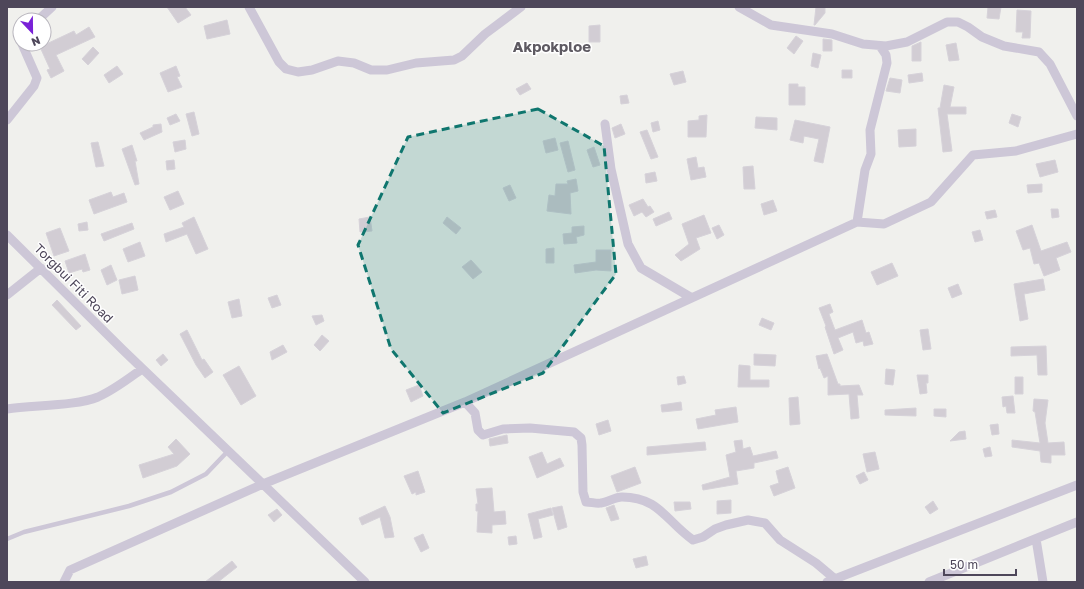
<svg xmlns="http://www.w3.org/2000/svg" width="1084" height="589" font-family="'Golos Text',sans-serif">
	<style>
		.building { fill: #d2cdd4; stroke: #d6d2d9 }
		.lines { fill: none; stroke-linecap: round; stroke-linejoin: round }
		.lane { stroke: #cdc7d7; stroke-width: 4.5 }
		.street { stroke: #cdc7d7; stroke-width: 9 }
		.marked { fill: #0f766e; fill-opacity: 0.2; stroke: #0f766e; stroke-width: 3; stroke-dasharray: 8 5; stroke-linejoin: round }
		.labels { text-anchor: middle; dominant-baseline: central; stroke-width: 3; stroke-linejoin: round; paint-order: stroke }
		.street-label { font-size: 13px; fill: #4e475a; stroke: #fff }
		.quarter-label { font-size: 15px; font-weight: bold; fill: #5e5a62; stroke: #fff }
	</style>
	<rect width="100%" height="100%" fill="#f0f0ed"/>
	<!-- building -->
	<path class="building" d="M167 7H185L191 15 178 23Z
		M816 7H825V13L815 25H814Z
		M988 7H1001L999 19 987 18Z
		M1017 10 1031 11 1030 38H1022L1023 32H1016Z
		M227 20 230 34 207 39 204 26Z
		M600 25V42H589V26Z
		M89 27 95 37 56 55 64 71 51 78 47 70 50 69 40 47 74 31 76 35Z
		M796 36 803 41 794 54 787 48Z
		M823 39 832 40V51H823Z
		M921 42V61H912V46Z
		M956 43 959 60 949 61 946 45Z
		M93 47 99 53 88 65 82 59Z
		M813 53 821 55 818 68 811 66Z
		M117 66 123 74 109 83 104 75Z
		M176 66 180 76 177 77 182 87 168 92 160 73Z
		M842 70H852V78H842Z
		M683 71 686 82 674 85 670 74Z
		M922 73 923 81 909 83 908 75Z
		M890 78 902 80 900 93 886 91Z
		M527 83 531 89 520 95 516 89Z
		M789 84H798V87H805V105H789Z
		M944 85 954 87 950 107H966V114H947L952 151 943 152 938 108H940Z
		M627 95 629 103 621 104 620 96Z
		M194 112 199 134 192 136 186 114Z
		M176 114 180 121 170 125 167 118Z
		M1012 114 1021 117 1018 127 1009 123Z
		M707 115 706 137H688V121L699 120V116Z
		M756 117 777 118V130L755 128Z
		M795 120 830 127 823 163 814 161 819 139 804 136 803 143 790 140Z
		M658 121 660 130 653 132 651 123Z
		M161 124 162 132 144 140 140 133 153 127V125Z
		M621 124 625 134 615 138 612 128Z
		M916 129V146L899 147 898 130Z
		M647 130 658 157 651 159 640 132Z
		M555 138 558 150 546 153 543 141Z
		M185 140 186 149 175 152 173 142Z
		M568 141 575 170 568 172 560 143Z
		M98 142 104 166 96 167 91 143Z
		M132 145 137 161H135L139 184 135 185 122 149Z
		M594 147 600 165 593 167 587 150Z
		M696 157 698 168 704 167 706 177 691 180 687 159Z
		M174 160 175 169 167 170 166 161Z
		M1055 160 1058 172 1040 177 1036 164Z
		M753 166 755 189H744L743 167Z
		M655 172 657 181 646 183 645 174Z
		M576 179 578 191 570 193 571 214 547 211 549 195 555 196 556 184H568L567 181Z
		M1042 184V192L1028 193 1027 185Z
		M510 185 516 198 509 201 503 188Z
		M178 191 184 204 170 210 164 197Z
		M111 192 113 197 124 193 127 202 94 214 89 200Z
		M643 199 648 207 650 206 654 212 646 217 642 212 634 216 629 205Z
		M773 200 777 211 764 215 761 204Z
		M1051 209H1058L1059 217 1052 218Z
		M995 210 997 217 987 219 985 212Z
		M669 212 672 219 656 226 653 219Z
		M704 215 711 233 696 238 700 249 681 261 675 255 689 244 682 224Z
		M194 217 208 249 196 254 187 234 166 242 164 234 184 227 182 223Z
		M370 217 372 231 360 232 359 219Z
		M447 217 461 228 456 234 443 223Z
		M87 222 88 230 79 231 78 224Z
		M132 223 134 229 104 241 101 234Z
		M719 225 724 235 717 239 712 228Z
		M1032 225 1041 251 1067 242 1071 252 1056 258 1060 270 1044 276 1039 263 1034 264 1030 248 1023 250 1016 231Z
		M584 226V235L576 237 577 243 564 244 563 234 572 233V227Z
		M60 228 69 251 54 256 46 233Z
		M980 230 983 240 975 242 972 232Z
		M140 242 145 256 128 262 123 249Z
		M554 248V263H546V249Z
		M596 250H611V271L596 270 575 273 574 265 596 262Z
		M85 254 90 270 83 272 82 269 69 273 65 261Z
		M471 260 482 272 473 279 462 267Z
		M892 263 898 276 877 285 871 272Z
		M111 265 117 280 107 285 101 270Z
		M135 276 138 290 122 294 119 280Z
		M1043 279 1045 290 1024 294 1028 319 1020 321 1014 284Z
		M958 284 962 294 952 298 948 288Z
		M277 295 281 305 272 308 268 298Z
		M239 299 242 316 232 318 228 302Z
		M57 300 81 326 76 330 52 305Z
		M830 304 833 312 829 314 835 330 862 320 866 333 869 332 873 344 864 346 863 341 856 343 853 332 838 338 843 350 834 354 825 327 826 326 819 308Z
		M322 315 324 321 316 325 312 316Z
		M762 318 774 323 771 330 759 325Z
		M928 329 931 349 923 350 920 330Z
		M187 330 202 360 204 359 213 372 205 378 196 365 180 334Z
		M322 335 329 341 320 351 314 345Z
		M283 345 287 352 272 360 270 352Z
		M1046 346 1047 375H1038L1037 355 1011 356V347Z
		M163 354 168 360 161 366 156 360Z
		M754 354 776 355 775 366 754 365Z
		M827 354 838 384H840V386L859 385 863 395H857L859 418 851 419 849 394 828 395V376L824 378 820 368 819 369 816 356Z
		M739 365 750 366V380H769V387H738Z
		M239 366 256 396 241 405 223 375Z
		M886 369 895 370 893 385 885 384Z
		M917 375H928V383H926L927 393 920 394Z
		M684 376 686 383 678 385 677 377Z
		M1015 377H1023V394H1015Z
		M419 385 423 396 411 402 406 390Z
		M1013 396 1015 413H1007L1006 406 1003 407 1002 397Z
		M798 397 800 424 790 425 789 398Z
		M1034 399 1048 400 1045 423 1048 443 1064 442 1065 455H1051V463L1041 462 1040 451 1012 447V440L1040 443 1035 412 1033 411Z
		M681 402 682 410 662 412 661 405Z
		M736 407 738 422 698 429 696 419 716 415 715 410Z
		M916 408V416L885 415V410Z
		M934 409H946V417L934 416Z
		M608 420 611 431 599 435 596 424Z
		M998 424 999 434 992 435 990 425Z
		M965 431 966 439 950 441 959 432Z
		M507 435 508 443 490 446 489 439Z
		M176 439 190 454 177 466 143 478 139 465 174 454 168 447Z
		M742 440 743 449 750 447 753 456 776 451 778 458 754 463V468L736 471 738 484 703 490 702 485 730 477 726 455 736 452 734 441Z
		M705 442 706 450 647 455V447Z
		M990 447 992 456 985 457 983 449Z
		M542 452 547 464 560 458 564 466 537 478 529 457Z
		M875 452 879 469 867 472 863 454Z
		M635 467 641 483 617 492 611 476Z
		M788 467 795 488 774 496 770 486 779 483 776 471Z
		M418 471 425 492 416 495V492L412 494 404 476Z
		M864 472 868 480 860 484 856 476Z
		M492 488 494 512 505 511 506 524 492 525V533L477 532 478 511H476V504H478L476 489Z
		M731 500V513L717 514V501Z
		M933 501 938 509 930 514 925 507Z
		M674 502H690L691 509 675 511Z
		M614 505 619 519 611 521 606 508Z
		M385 506 390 517 394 537 385 538 380 517 362 525 359 518Z
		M562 506 567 527 558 530 552 508Z
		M551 508 553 515 538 519 542 537 534 539 528 514Z
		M277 509 282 515 274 522 268 515Z
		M423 534 429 548 421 552 414 538Z
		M516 536 517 544 509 545 508 537Z
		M646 556 648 565 636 568 633 559Z
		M232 561 237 567 218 582H205Z"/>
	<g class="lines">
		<!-- lane -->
		<path class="lane" d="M7 539 24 532 129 506 171 492 206 474 228 451"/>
		<!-- street -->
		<path class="street" d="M249 7 279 62 286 69 298 72 312 70 338 61 354 63 371 70H387L416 63 454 60 462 56 485 34 521 7
			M739 7 771 25 832 34 863 44 886 46 907 42 947 22H958L968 27 982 37 1004 46 1039 52 1050 64 1077 116
			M38 20 52 7
			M7 120 34 86 37 78 22 44
			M605 124 611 169 628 244 641 268 692 298
			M857 222 865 170 871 154 870 130 887 63 886 55 880 46
			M7 235 123 350 365 582
			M7 295 41 268
			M465 402 475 413 478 430 483 435 503 429 530 428 574 432 581 438 582 445 583 492 586 502C591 502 597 504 601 503 608 502 615 497 622 497 659 497 666 521 693 540L703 537 715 529 726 525 748 520 765 523 780 540 816 563 835 579
			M7 409C33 405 76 406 98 397 114 390 128 379 142 369
			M1036 539 1043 582
			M64 582 70 570 263 484 465 402 857 222 884 224 931 202 973 155 1016 151 1077 134
			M827 582 1077 485
			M929 582 1077 522"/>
	</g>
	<!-- marked area -->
	<path class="marked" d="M538 109 604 146 616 274 543 373 443 413 391 349 358 245 408 137Z"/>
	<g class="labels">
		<!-- street labels -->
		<g class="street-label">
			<text transform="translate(74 283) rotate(45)">Torgbui Fiti Road</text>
		</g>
		<!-- quarter labels -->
		<g class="quarter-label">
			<text x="552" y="46">Akpokploe</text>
		</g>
	</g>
	<!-- border -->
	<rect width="1084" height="589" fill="none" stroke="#4e475a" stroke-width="16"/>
	<!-- north arrow -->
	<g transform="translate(32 32) rotate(158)"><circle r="19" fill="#ffffff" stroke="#b8b5bd"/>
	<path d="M0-3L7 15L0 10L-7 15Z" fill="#7921d7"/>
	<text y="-6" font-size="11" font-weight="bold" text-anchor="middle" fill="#4e475a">N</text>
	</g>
	<!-- scale -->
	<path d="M944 569v6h72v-6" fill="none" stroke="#4e475a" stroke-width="2"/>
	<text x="950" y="569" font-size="12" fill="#4e475a" stroke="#ffffff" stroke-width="3" paint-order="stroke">50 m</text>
</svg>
